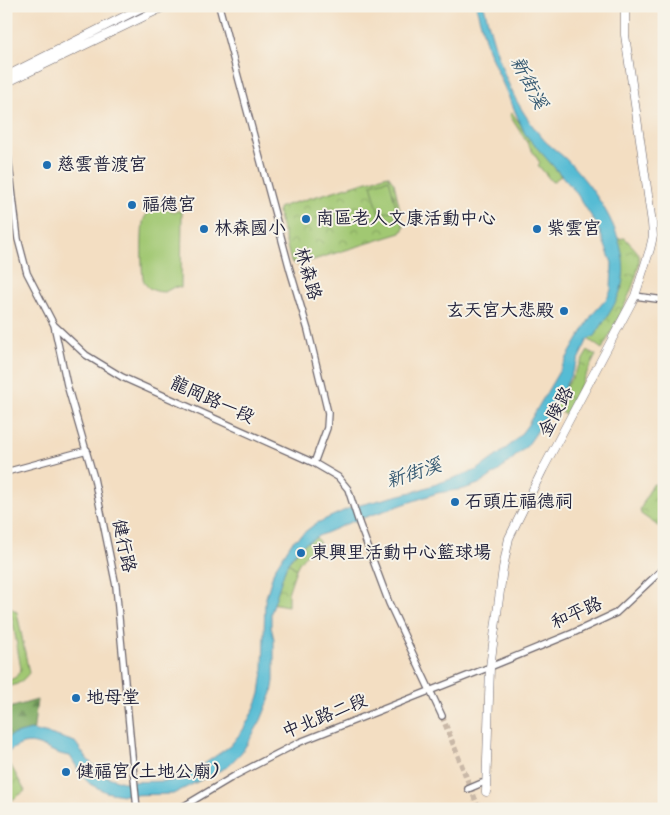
<svg xmlns="http://www.w3.org/2000/svg" width="670" height="815" font-family="Kalam,'LXGW WenKai TC',sans-serif">
	<style>
		.forest { fill: url(#forest-firs); stroke: #516750 }
		.park { fill: url(#park-crowns); stroke: #627556 }
		.pitch { fill: #a1c872; stroke: #627556 }
		.water { fill: #56bcd4; stroke: #3c6f88 }
		.lines { fill: none; stroke-linecap: round; stroke-linejoin: round }
		.street-tunnel { stroke: #c9b8a7; stroke-width: 5.5; stroke-dasharray: 5.5 3; stroke-linecap: butt }
		.street-casing { stroke: #6b646a; stroke-width: 8 }
		.secondary-casing { stroke: #6b646a; stroke-width: 9 }
		.street { stroke: #fff; stroke-width: 5.5 }
		.secondary { stroke: #fff; stroke-width: 8 }
		.rail-casing { stroke: #22223b; stroke-width: 4 }
		.rail { stroke: #f7f3e8; stroke-width: 2; stroke-dasharray: 5.5; stroke-linecap: butt }
		.poi-dot { fill: #1f6fb2; stroke: #f7f3e8; stroke-width: 2 }
		.labels { text-anchor: middle; dominant-baseline: central; stroke-width: 4; stroke-linejoin: round; paint-order: stroke }
		.poi-label { font-size: 18px; fill: #22223b; stroke: #f7f3e8; text-anchor: start }
		.street-label { font-size: 18px; fill: #22223b; stroke: #f7f3e8 }
		.water-label { font-size: 19px; font-style: italic; fill: #345871; stroke: #f7f3e8 }
	</style>
	<defs>
		<pattern id="forest-firs" width="22" height="20" patternUnits="userSpaceOnUse" patternTransform="scale(1.25)"><rect width="22" height="20" fill="#80ac64"/><path d="M5 1l3.5 6h-7zM16 11l3.5 6h-7z" fill="#688c54"/></pattern>
		<pattern id="park-crowns" width="20" height="18" patternUnits="userSpaceOnUse" patternTransform="scale(1.25)"><rect width="20" height="18" fill="#a1c872"/><path d="M2 6a3 3 0 1 1 6 0M12 15a3 3 0 1 1 6 0" fill="none" stroke="#83a25f"/></pattern>
	</defs>
	<rect width="100%" height="100%" fill="#f7f3e8"/>
	<filter id="ink" filterUnits="userSpaceOnUse"><feTurbulence type="fractalNoise" baseFrequency=".02" numOctaves="2"/><feDisplacementMap in="SourceGraphic" scale="10" xChannelSelector="R" yChannelSelector="G"/><feConvolveMatrix kernelMatrix="1 2 1 2 8 2 1 2 1" color-interpolation-filters="sRGB"/></filter>
	<filter id="wash" filterUnits="userSpaceOnUse"><feTurbulence type="fractalNoise" baseFrequency=".0096" numOctaves="4" result="noise"/><feDisplacementMap in="SourceGraphic" scale="20" xChannelSelector="R" yChannelSelector="G"/><feGaussianBlur stdDeviation="1.12" result="paint"/><feColorMatrix in="noise" values="0 0 0 0 0 0 0 0 0 0 0 0 0 0 0 0 0 1.4 0 .05"/><feComposite in="paint" operator="in"/></filter>
	<g filter="url(#wash)">
		<rect width="100%" height="100%" fill="#f3dec2"/>
		<!-- forest -->
		<path class="forest" d="M37 700 33 735 6 743V709Z"/>
		<!-- park -->
		<path class="park" d="M512 113 561 176 552 182 538 165 540 163 510 116Z
			M388 175 394 183 404 228 401 233 297 265 291 262 278 212 280 207Z
			M625 238C629 243 635 248 638 253 646 269 611 333 602 349L588 339 612 303 615 239Z
			M588 351 596 355 566 414 553 408Z
			M658 483 664 486V530L641 514 640 510 652 485Z
			M288 562 296 569 288 593V606L271 603 274 587Z
			M10 764 25 791 6 804V776Z"/>
		<!-- pitch -->
		<path class="pitch" d="M389 179 397 210 379 214 371 184Z
			M160 208 169 209 175 213 176 211H182L181 288 174 287 165 292C157 292 148 290 144 282 141 277 141 224 144 219 147 212 153 210 160 208Z
			M316 537 320 544C310 551 301 557 296 569L288 562 304 544Z
			M6 605 17 612 29 673C22 681 17 687 6 686V680C14 680 18 676 21 669L12 617 6 611Z"/>
		<!-- water -->
		<path class="water" d="M476 6H484C492 38 504 82 522 110 529 121 538 134 547 143 553 148 559 153 565 158 596 189 634 243 621 289 616 305 604 321 595 336L588 339 563 391 534 436 527 446 500 470 481 483 464 489 437 493 351 522 316 537 304 544 294 554 288 562 284 572 271 613V627L274 639V681L272 693 261 720 249 741 241 753 227 767 173 794 123 795 106 792 90 784 83 777 70 756C43 753 34 730 6 754V739L12 735 31 730 53 735 75 742 88 760 105 776 123 782 171 781 194 771 230 746 243 730 254 709 260 694 263 671 265 601 274 570 292 542 315 524 352 507 416 491 477 470 498 455 515 441 527 426 592 315 608 297 611 290 612 263 597 225 575 191 525 134 488 50Z"/>
	</g>
	<g filter="url(#ink)">
		<g class="lines">
			<!-- street-tunnel -->
			<path class="street-tunnel" d="M442 716 479 809"/>
			<!-- street casing -->
			<g class="street-casing">
				<path id="street" d="M219 6 290 270 308 330 328 413 327 428 314 463
					M6 139 18 239 27 273 54 325 67 385 94 478 116 586 137 809
					M635 296 664 300
					M54 325 86 355 122 377 314 463 338 477 348 489 359 523 389 603 442 716
					M6 472 87 450
					M468 789 482 783
					M179 809 236 775 300 742 490 667 573 633 616 613 664 568"/>
			</g>
			<!-- secondary casing -->
			<g class="secondary-casing">
				<path id="secondary" d="M6 76 145 6
					M6 83 166 6
					M486 792 490 667 503 568 509 538 543 469 635 296 650 249 653 236 652 223 625 35V6"/>
			</g>
			<!-- street -->
			<use href="#street" class="street"/>
			<!-- secondary -->
			<use href="#secondary" class="secondary"/>
			<!-- rail casing -->
			<g class="rail-casing">
				<path id="rail" d="M658 809 664 804"/>
			</g>
			<!-- rail -->
			<use href="#rail" class="rail"/>
		</g>
	</g>
	<!-- markers -->
	<g class="poi-dot">
		<circle cx="47" cy="165" r="5"/>
		<circle cx="132" cy="205" r="5"/>
		<circle cx="306" cy="219" r="5"/>
		<circle cx="204" cy="229" r="5"/>
		<circle cx="537" cy="229" r="5"/>
		<circle cx="564" cy="311" r="5"/>
		<circle cx="455" cy="502" r="5"/>
		<circle cx="301" cy="553" r="5"/>
		<circle cx="76" cy="698" r="5"/>
		<circle cx="66" cy="772" r="5"/>
	</g>
	<g class="labels">
		<!-- poi labels -->
		<g class="poi-label">
			<text x="57" y="165">慈雲普渡宮</text>
			<text x="142" y="205">福德宮</text>
			<text x="316" y="219">南區老人文康活動中心</text>
			<text x="214" y="229">林森國小</text>
			<text x="547" y="229">紫雲宮</text>
			<text x="554" y="311" text-anchor="end">玄天宮大悲殿</text>
			<text x="465" y="502">石頭庄福德祠</text>
			<text x="311" y="553">東興里活動中心籃球場</text>
			<text x="86" y="698">地母堂</text>
			<text x="76" y="772">健福宮(土地公廟)</text>
		</g>
		<!-- street labels -->
		<g class="street-label">
			<text transform="translate(307 274) rotate(74)">林森路</text>
			<text transform="translate(212 401) rotate(24)">龍岡路一段</text>
			<text transform="translate(557 412) rotate(-62)">金陵路</text>
			<text transform="translate(123 546) rotate(78)">健行路</text>
			<text transform="translate(577 614) rotate(-24)">和平路</text>
			<text transform="translate(325 717) rotate(-22)">中北路二段</text>
		</g>
		<!-- water labels -->
		<g class="water-label">
			<text transform="translate(528 83) rotate(62)">新街溪</text>
			<text transform="translate(414 474) rotate(-18)">新街溪</text>
		</g>
	</g>
	<!-- margin -->
	<rect width="670" height="815" fill="none" stroke="#f7f3e8" stroke-width="25"/>
</svg>
